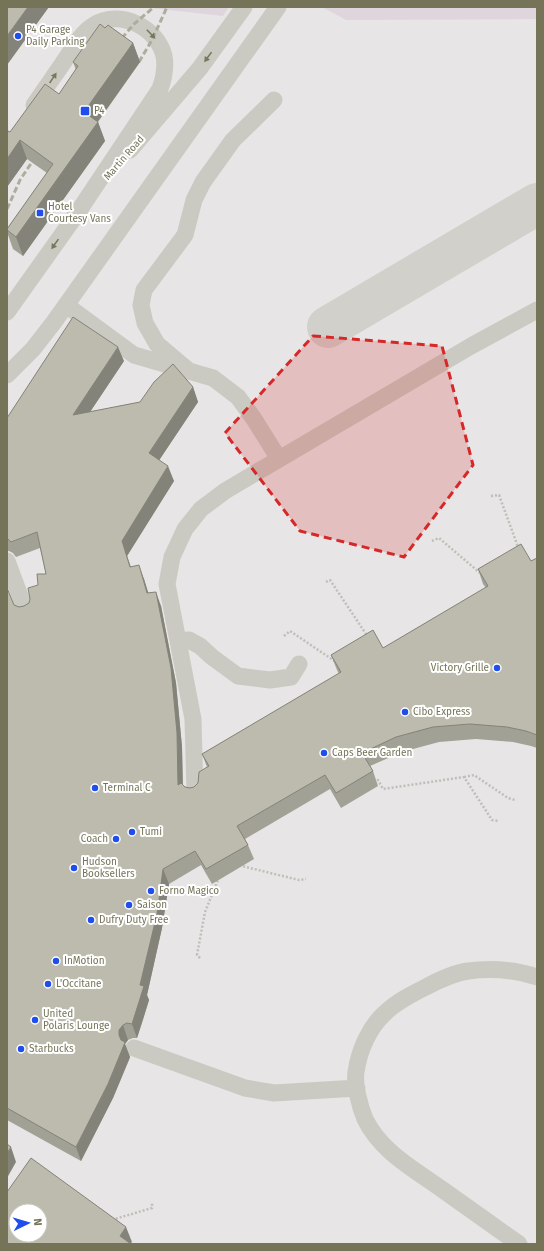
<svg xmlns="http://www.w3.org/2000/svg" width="544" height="1251" font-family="'Fira Sans',sans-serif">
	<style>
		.built { fill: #e7e5e5; fill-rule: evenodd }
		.green { fill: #dfd5dd }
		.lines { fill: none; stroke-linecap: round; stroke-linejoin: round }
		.taxiway { stroke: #d2d0cb; stroke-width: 42 }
		.path { stroke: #bfbfb8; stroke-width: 2.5; stroke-dasharray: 2 2; stroke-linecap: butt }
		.minor { stroke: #cbcac2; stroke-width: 17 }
		.rail { stroke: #adad9f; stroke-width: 3; stroke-dasharray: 6 3; stroke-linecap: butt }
		.wall { fill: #a2a195 }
		.shaded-wall { fill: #848379 }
		.building { fill: #bcbbad; stroke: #848379; fill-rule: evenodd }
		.oneway { fill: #79785d }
		.marked { fill: #d62828; fill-opacity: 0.2; stroke: #d62828; stroke-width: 3; stroke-dasharray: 8 5; stroke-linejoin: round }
		.poi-dot { fill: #1f4eec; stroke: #fff; stroke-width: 1.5 }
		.labels { text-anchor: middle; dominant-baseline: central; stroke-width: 4; stroke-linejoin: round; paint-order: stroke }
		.poi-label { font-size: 10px; fill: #757458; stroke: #fff; text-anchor: start }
		.street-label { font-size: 10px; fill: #757458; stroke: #fff }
	</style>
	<rect width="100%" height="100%" fill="#f6f4f7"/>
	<!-- built -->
	<path class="built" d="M7 7H537V1244H7ZM16 1211H40V1235H16Z"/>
	<!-- green -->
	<path class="green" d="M142 7H229L223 16Z
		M322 7H537V19L346 20Z"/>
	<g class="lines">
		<!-- taxiway -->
		<path class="taxiway" d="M328 327 537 204"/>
		<!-- path -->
		<path class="path" d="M491 496 499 495 518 547
			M432 541 439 538 480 573
			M326 582 330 580 368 637
			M284 636 290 631 336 662
			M464 777 474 775 508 798 515 800
			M374 783 378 780 383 789 464 777 492 820 498 821
			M240 864 242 866 299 880 306 879
			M200 958 197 955 205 912 218 880 217 879
			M114 1222 115 1219 152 1208V1203"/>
		<!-- minor -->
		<path class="minor" d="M34 105C44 90 55 75 65 60 73 48 81 33 94 25 120 9 157 27 164 56 166 67 164 78 160 89L74 218
			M130 150 200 68 244 7
			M66 305 134 355 213 378 238 397 254 419 279 459
			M7 312 81 208
			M189 371 157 344 145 323 141 305 144 290 185 235 194 200 203 182 233 140 274 100
			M7 375 33 349 54 322 278 7
			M7 561 26 612
			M178 641 189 640 200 646 212 657 238 676 270 680 291 677 299 664
			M195 793 193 719 167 584 172 557 185 529 201 509 225 491 471 346 537 310
			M134 1048 245 1088 274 1093 357 1088
			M519 1244C494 1226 468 1208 443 1190 414 1169 381 1152 365 1119 360 1107 354 1085 356 1072 359 1051 369 1027 385 1013 396 1002 412 994 426 987 439 980 454 973 468 971 491 968 516 970 537 977"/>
		<!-- rail -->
		<path class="rail" d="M116 45 134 24 154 7
			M139 62 152 40 167 7
			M7 209 20 180 32 162"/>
	</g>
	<!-- wall -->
	<path class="wall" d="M105 28 133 43 140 62 98 122 105 141 23 256 13 249 7 232V229L47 173 27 159 7 187V133L10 132 59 94 76 70 73 62Z
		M124 361 90 412 140 402 193 387 198 402 159 460 174 481 127 556 131 567 144 579 148 593 161 606 176 683 182 747 183 785 185 787 190 788 194 787 198 783 207 767 202 754 339 674 337 670 331 655 383 648 486 588 483 584 478 569 531 561 537 558V748L531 746 513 742 476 739 439 742 402 752 370 766 373 771 378 786 341 808 330 789 245 839 248 845 254 859 212 884 201 865 169 884 162 928 147 995 149 1000 143 1020 137 1038H133L128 1040 125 1044 130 1057 129 1060 113 1098 81 1161 7 1120V588L14 605 19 607 24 606 29 603 38 585 46 574 40 548 16 557 13 553 9 551H7V418Z"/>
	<!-- shaded-wall -->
	<path class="shaded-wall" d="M28 7H49L7 65V36Z
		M133 43 140 62 91 131 84 112Z
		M98 122 105 141 23 256 16 237Z
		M20 140 27 159 7 187V159Z
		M118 347 124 361 78 430 73 415Z
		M193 387 198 402 154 468 149 453Z
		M168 466 174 481 127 556 135 582 130 567 122 541Z
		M139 565 144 579 153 608 147 593Z
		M156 592 161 606 176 683 182 747 183 800 178 785Z
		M163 869 169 884 162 928 147 995 149 1000 137 1038 132 1024Z
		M123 1025 128 1040 125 1044 130 1057 113 1098 81 1161 76 1147 119 1030Z
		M11 1147 16 1162 7 1178V1153Z
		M126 1227 132 1242 130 1244 120 1236Z"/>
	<!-- building -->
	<path class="building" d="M7 7H28L7 36Z
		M100 24 105 28 108 25 133 43 84 112 98 122 16 237 7 230V229L53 164 20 140 7 159V133L8 131 10 132 45 84 59 94 78 66 73 62Z
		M73 317 118 347 73 415 140 402 154 382 173 364 193 387 149 453 168 466 122 541 130 567 139 565 147 593 156 592 171 668 177 733 178 785 181 783 185 787 190 788 194 787 198 783 199 772 209 766 202 754 341 672 331 655 373 630 383 648 488 586 478 569 521 544 531 561 537 558V735L526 731 507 727 470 724 433 727 396 737 362 753 373 771 336 793 325 775 237 826 248 845 206 869 195 851 163 869 157 914 140 985 144 986 132 1024 127 1023 123 1025 119 1030V1035L121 1040 125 1042 124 1045 108 1084 76 1147 7 1108V588L14 605 19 607 24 606 29 603 30 599 28 588 38 585 37 574H46L37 532 11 542 7 538V418Z
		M7 1144 11 1147 7 1153Z
		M31 1158 126 1227 120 1236 131 1244H8L7 1243V1192ZM16 1211H40V1235H16Z"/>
	<!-- one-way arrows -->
	<defs><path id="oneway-solid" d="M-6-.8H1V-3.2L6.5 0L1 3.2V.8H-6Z"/></defs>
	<g class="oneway">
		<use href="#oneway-solid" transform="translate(151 34) rotate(46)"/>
		<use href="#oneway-solid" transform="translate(208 57) rotate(126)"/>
		<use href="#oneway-solid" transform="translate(53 78) rotate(-56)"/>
		<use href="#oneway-solid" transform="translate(55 244) rotate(125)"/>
	</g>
	<!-- marked area -->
	<path class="marked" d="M313 336 442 346 473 465 404 557 300 531 225 433Z"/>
	<!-- markers -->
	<g class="poi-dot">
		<circle cx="18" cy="36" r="4"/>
		<rect x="80" y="106" width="10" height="10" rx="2"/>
		<rect x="36" y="209" width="8" height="8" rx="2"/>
		<circle cx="497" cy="668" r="4"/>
		<circle cx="405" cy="712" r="4"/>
		<circle cx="324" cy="753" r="4"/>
		<circle cx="95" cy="788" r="4"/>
		<circle cx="132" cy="832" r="4"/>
		<circle cx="116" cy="839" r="4"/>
		<circle cx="74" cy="868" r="4"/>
		<circle cx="151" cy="891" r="4"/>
		<circle cx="129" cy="905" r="4"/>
		<circle cx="91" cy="920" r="4"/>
		<circle cx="56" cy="961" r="4"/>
		<circle cx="48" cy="984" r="4"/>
		<circle cx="35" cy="1020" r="4"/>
		<circle cx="21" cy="1049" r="4"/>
	</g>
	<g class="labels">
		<!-- poi labels -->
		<g class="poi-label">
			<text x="26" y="30">P4 Garage<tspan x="26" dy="12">Daily Parking</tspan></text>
			<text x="94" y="111">P4</text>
			<text x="48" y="207">Hotel<tspan x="48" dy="12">Courtesy Vans</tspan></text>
			<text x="489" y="668" text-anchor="end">Victory Grille</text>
			<text x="413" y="712">Cibo Express</text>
			<text x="332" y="753">Caps Beer Garden</text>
			<text x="103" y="788">Terminal C</text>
			<text x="140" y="832">Tumi</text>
			<text x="108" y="839" text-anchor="end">Coach</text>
			<text x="82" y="862">Hudson<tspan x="82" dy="12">Booksellers</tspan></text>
			<text x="159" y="891">Forno Magico</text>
			<text x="137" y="905">Saison</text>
			<text x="99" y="920">Dufry Duty Free</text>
			<text x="64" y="961">InMotion</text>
			<text x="56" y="984">L'Occitane</text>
			<text x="43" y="1014">United<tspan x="43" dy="12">Polaris Lounge</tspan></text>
			<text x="29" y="1049">Starbucks</text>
		</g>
		<!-- street labels -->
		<g class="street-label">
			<text transform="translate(124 158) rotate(-49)">Martin Road</text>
		</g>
	</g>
	<!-- border -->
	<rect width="544" height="1251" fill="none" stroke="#757458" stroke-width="16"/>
	<!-- north arrow -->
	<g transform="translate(28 1223) rotate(85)"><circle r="19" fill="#ffffff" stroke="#c8c7bc"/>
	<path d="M0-3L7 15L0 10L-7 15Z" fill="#1f4eec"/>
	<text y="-6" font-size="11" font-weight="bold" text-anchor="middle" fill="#757458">N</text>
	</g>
</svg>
